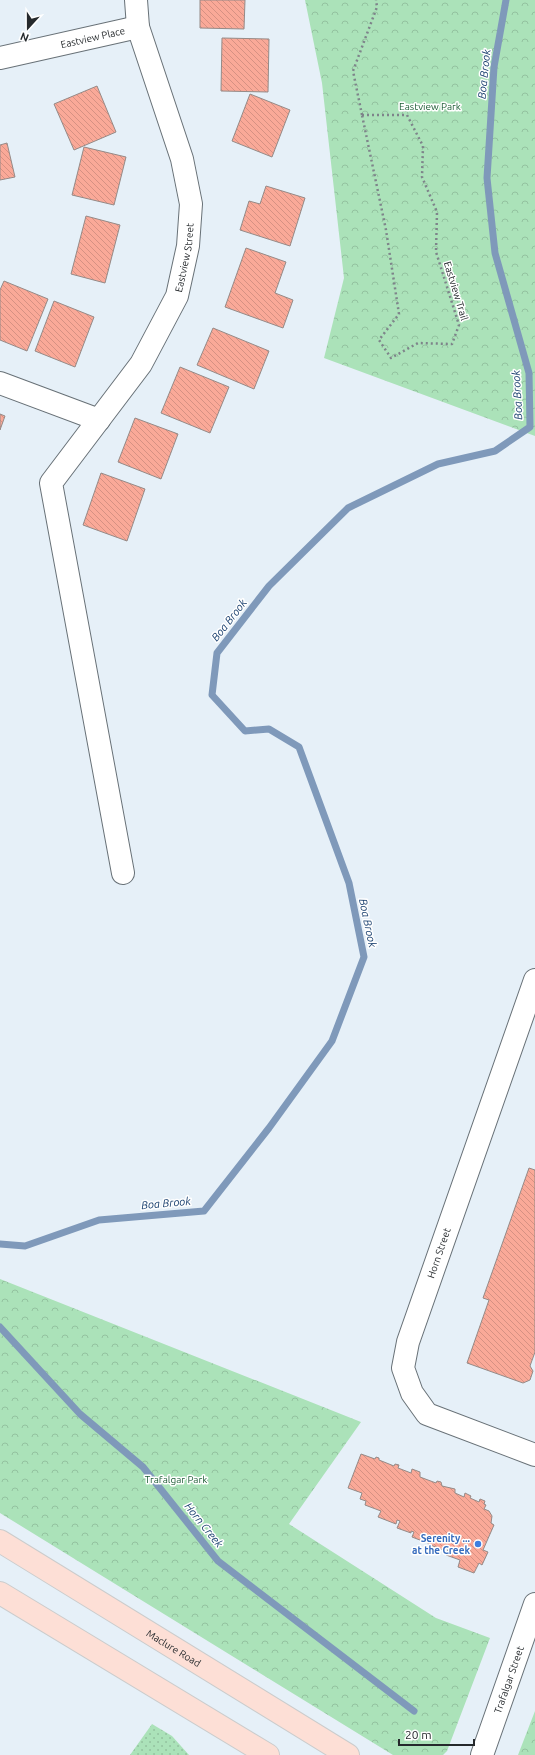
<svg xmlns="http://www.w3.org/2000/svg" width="535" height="1755" font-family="Ubuntu,sans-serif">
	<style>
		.forest { fill: url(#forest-crowns) }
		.park { fill: url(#park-dots) }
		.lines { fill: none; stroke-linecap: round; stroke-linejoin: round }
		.stream { stroke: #7f99ba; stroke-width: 7 }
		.building { fill: url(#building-back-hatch); stroke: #958a87 }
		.minor-casing { stroke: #687177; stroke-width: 24 }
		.major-casing { stroke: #cbcccc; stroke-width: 24 }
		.path { stroke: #7e848a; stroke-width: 2.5; stroke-dasharray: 2 3; stroke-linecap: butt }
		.minor { stroke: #fff; stroke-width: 22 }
		.major { stroke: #fddfd6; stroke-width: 22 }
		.shop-dot { fill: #3f7fe0; stroke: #fff; stroke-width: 1.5 }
		.labels { text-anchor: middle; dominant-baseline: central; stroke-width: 3; stroke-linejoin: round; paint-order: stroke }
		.street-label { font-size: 10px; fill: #25292c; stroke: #fff }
		.park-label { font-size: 10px; fill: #1c5c34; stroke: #fff }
		.shop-label { font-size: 10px; font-weight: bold; fill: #366cbe; stroke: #fff; text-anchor: end }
		.water-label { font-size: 11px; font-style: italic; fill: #173e6d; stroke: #fff }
	</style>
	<defs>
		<pattern id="forest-crowns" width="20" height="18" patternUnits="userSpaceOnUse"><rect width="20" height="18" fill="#abe2b9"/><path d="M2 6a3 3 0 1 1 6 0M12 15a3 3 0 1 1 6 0" fill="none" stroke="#93c29f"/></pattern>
		<pattern id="park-dots" width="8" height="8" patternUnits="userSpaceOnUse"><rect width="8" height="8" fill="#abe2b9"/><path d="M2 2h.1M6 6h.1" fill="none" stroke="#93c29f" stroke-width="1.8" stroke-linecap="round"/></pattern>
		<pattern id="building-back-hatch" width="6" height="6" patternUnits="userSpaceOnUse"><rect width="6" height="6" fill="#faa998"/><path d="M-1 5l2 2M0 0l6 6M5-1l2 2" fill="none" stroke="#d69183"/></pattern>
	</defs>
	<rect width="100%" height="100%" fill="#e6f0f8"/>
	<!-- forest -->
	<path class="forest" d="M305 0H535V436L324 358 344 278 322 83Z
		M0 1279 361 1422 289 1524 436 1618 490 1638 447 1751 443 1755H393L0 1513Z
		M535 1711V1755H518Z"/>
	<!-- park -->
	<path class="park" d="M152 1724 172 1736 189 1755H130Z"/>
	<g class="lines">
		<!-- stream -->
		<path class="stream" d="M0 1244 25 1246 99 1220 204 1211 269 1128 332 1041 364 957 349 883 299 747 269 729 245 731 212 695 217 653 269 586 348 508 438 464 495 451 530 427 529 373 495 253 487 178 494 67 506 0
			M0 1327 80 1414 143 1467 218 1561 414 1711"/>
	</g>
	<!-- building -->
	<path class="building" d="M200 0H245L244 29 200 28Z
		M222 38 269 39 268 92 221 91Z
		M97 86 116 132 74 150 54 104Z
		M250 94 290 110 272 157 232 141Z
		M7 143 15 177 0 180V145Z
		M84 147 126 157 114 205 72 195Z
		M266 186 305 198 290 246 240 230 249 201 260 204Z
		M86 216 120 225 105 283 71 274Z
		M246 248 286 262 275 293 293 300 283 328 225 307Z
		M4 281 48 299 27 351 0 340V290Z
		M54 301 94 317 75 367 35 351Z
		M213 328 269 351 254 389 197 365Z
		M180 367 229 387 210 433 161 413Z
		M0 414 5 416 0 430Z
		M135 418 178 434 161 479 118 462Z
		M101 473 145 489 127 541 83 525Z
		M529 1168 535 1170V1352L530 1366 533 1371 530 1380 523 1383 467 1363 489 1300 483 1298Z
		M361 1454 375 1459 376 1457 379 1458V1460L394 1466 395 1464 399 1465 398 1468 411 1473 412 1469 420 1472V1477L436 1483 437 1481 441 1482 442 1486 455 1489V1493L464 1497 465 1493 471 1496 470 1498 479 1502 480 1499 485 1501 484 1504 486 1505 484 1509 489 1511 492 1516 491 1523 494 1525 483 1550 488 1552 482 1565 479 1563 474 1573 458 1567 460 1560 446 1555 449 1547 445 1546 443 1550 428 1544 429 1540 426 1539 425 1542 412 1537 414 1532 411 1531V1533L397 1528 400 1521 397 1520 396 1524 378 1517 381 1511 365 1505 366 1501 360 1499 362 1493 348 1488Z"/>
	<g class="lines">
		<!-- minor casing -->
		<g class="minor-casing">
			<g id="minor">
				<path id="s1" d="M0 58 138 27"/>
				<path d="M0 383 99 420"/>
				<path id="s2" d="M123 873 51 483 141 364 177 296 188 246 191 204 182 159 138 27 136 0"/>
				<path d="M535 980 408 1342 403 1368 412 1393 427 1414 535 1455"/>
				<path id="s3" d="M482 1755 535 1604"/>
			</g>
		</g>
		<!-- major casing -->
		<g class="major-casing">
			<g id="major">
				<path id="s4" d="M0 1541 348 1755"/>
				<path d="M0 1593 268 1755"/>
			</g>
		</g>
		<!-- path -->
		<path class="path" d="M362 115H407L423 146 422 177 437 212 436 252 459 325 452 344 418 343 391 358 379 340 399 314 386 230Z
			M362 115 353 71 377 7 376 0"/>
		<!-- minor -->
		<use href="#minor" class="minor"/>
		<!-- major -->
		<use href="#major" class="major"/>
	</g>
	<!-- markers -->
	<circle class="shop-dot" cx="478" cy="1544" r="4"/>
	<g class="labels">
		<!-- street labels -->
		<g class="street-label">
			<text stroke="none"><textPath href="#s1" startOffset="95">Eastview Place</textPath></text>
			<text stroke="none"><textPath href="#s2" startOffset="662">Eastview Street</textPath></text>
			<text transform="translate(456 291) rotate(73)">Eastview Trail</text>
			<text transform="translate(439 1253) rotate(-71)">Horn Street</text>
			<text stroke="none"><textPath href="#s4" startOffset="204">Maclure Road</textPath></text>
			<text stroke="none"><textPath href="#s3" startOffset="80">Trafalgar Street</textPath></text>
		</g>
		<!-- park labels -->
		<g class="park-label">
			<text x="430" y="106">Eastview Park</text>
			<text x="176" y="1479">Trafalgar Park</text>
		</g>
		<!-- shop labels -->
		<g class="shop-label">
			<text x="470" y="1538">Serenity ...<tspan x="470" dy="12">at the Creek</tspan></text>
		</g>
		<!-- water labels -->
		<g class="water-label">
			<text transform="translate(484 74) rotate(-84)">Boa Brook</text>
			<text transform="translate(517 395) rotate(-93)">Boa Brook</text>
			<text transform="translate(229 620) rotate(-52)">Boa Brook</text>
			<text transform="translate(368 923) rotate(78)">Boa Brook</text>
			<text transform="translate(166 1203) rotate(-5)">Boa Brook</text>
			<text transform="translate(204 1525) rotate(51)">Horn Creek</text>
		</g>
	</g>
	<!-- north arrow -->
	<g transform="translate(28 28) rotate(201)" stroke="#ffffff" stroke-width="3" paint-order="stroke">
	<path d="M0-3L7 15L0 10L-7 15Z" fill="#25292c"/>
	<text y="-6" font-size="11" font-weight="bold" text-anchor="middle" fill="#25292c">N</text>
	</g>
	<!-- scale -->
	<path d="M399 1739v6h75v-6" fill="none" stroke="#25292c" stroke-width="2"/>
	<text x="405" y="1739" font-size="12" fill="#25292c" stroke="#ffffff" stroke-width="3" paint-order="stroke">20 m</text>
</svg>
